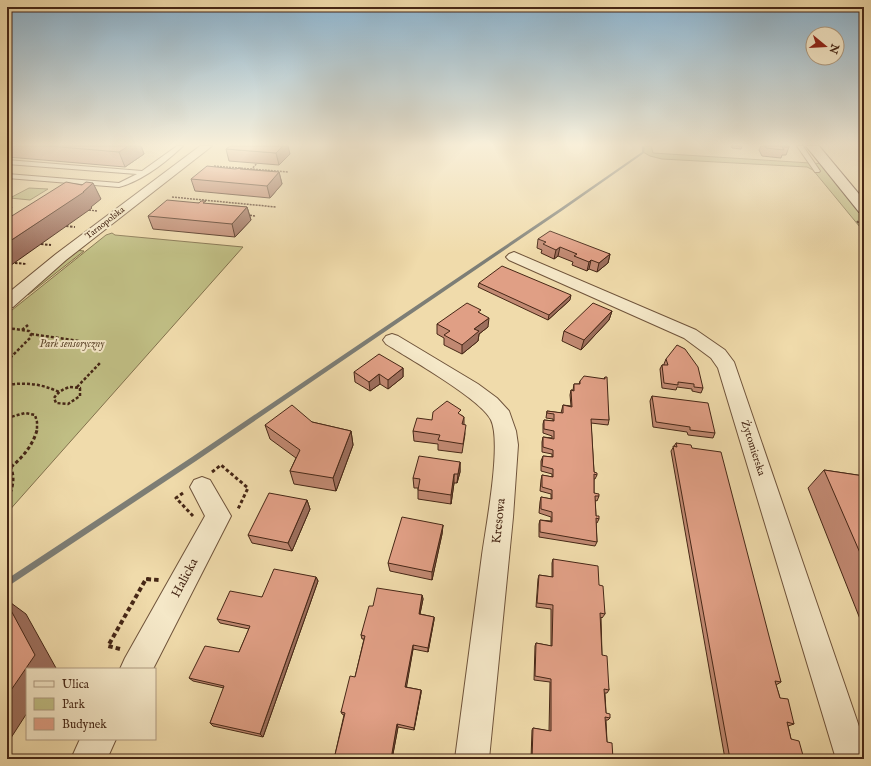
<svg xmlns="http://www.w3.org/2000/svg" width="871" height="766" font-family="'IM FELL English',serif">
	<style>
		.green { fill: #c0be84; stroke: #83724d }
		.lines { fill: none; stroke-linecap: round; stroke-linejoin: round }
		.stream { fill: #7d7e76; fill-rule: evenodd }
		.lane-casing { stroke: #70543b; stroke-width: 2 }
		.street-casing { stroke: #70543b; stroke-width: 2 }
		.secondary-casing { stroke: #462716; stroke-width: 2 }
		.path-far4 { stroke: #462716; stroke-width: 1.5; stroke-dasharray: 2 1; stroke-linecap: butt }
		.path-far3 { stroke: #462716; stroke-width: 2; stroke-dasharray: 2.5 1.5; stroke-linecap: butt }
		.path-far2 { stroke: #462716; stroke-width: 2.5; stroke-dasharray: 3 2; stroke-linecap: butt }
		.path-far1 { stroke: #462716; stroke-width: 3; stroke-dasharray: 3.5 2.5; stroke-linecap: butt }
		.path { stroke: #462716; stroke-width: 4; stroke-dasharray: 4.5 3; stroke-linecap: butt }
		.lane { fill: #f5e8c8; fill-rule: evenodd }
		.street { fill: #f5e8c8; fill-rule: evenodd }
		.secondary { fill: #f5e8c8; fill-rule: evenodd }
		.wall { fill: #c18972; stroke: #462716 }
		.shaded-wall { fill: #9d6f5d; stroke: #462716 }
		.building { fill: #e09f85; stroke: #462716 }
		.labels { text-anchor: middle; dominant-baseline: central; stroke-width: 4; stroke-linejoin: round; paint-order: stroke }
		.far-street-label { font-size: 9px; fill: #462716; stroke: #f5e8c8 }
		.park-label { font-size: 11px; font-style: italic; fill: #644d32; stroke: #f5e8c8 }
		.street-label { font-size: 11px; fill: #462716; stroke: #f5e8c8 }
		.near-street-label { font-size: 13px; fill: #462716; stroke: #f5e8c8 }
	</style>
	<rect width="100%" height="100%" fill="#f0dbab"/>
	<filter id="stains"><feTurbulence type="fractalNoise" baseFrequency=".005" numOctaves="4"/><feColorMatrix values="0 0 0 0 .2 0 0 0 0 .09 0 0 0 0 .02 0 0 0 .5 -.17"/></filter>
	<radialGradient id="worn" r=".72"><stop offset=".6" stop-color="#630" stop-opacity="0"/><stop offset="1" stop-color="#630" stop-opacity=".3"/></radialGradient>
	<!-- green -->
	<path class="green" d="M644 146H651L653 153 826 164 864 209V232L813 170 807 167 662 159 650 156 643 152Z
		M29 188 48 189 30 200 10 198Z
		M112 233 115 235 243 247 7 513V314L106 235Z
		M75 250 84 251 28 295V290Z"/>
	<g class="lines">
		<!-- stream -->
		<path class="stream" d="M642 146H645L644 153 563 210 196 461 7 587V579L192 457 561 208 642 152Z"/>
		<!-- lane casing -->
		<g class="lane-casing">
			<path id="lane" d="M177 146H183C166 162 142 181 119 187L7 178V174L119 183 137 174 7 164V160L142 171Z
				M797 146H803L820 171 819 172H815Z"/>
		</g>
		<!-- street casing -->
		<g class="street-casing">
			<path id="street" d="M200 146H212L66 260 13 307 7 308V294L56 254Z
				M514 252 696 330 725 350 734 362 864 741V759H836L718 368 711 358 684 338 509 260 506 257 509 254Z
				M392 334 398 336 478 384 497 398 509 411 516 431 518 445 513 517 489 759H455C464 691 473 623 482 555 486 526 502 443 491 420 481 399 408 358 386 344L383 340 386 336Z
				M202 477 210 480 231 516 153 669H120L125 658 205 516 190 487 194 480Z
				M80 739H116L107 759H71Z"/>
		</g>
		<!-- secondary casing -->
		<g class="secondary-casing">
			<path id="secondary" d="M806 146H819L864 200V213L859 212Z"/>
		</g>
		<!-- path-far4 -->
		<path class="path-far4" d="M214 166 288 172
			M251 170 257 163
			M172 197 276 207
			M89 210 97 211
			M247 215 256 216"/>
		<!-- path-far3 -->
		<path class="path-far3" d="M857 221 864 230
			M66 226 75 227
			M41 244 51 245
			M15 263 27 264"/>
		<!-- path-far2 -->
		<path class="path-far2" d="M7 328 29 331 31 334 30 338 7 361
			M22 330 28 325
			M31 334 79 341
			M7 385C26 382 42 384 59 392
			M70 387 80 388V396L68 404 56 403 54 398C58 392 63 389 70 387Z
			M77 387 100 363
			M7 418 25 413 35 415 37 422V431"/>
		<!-- path-far1 -->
		<path class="path-far1" d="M7 461C16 474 14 486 7 500
			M11 467C23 457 33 445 37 430
			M212 472 221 465 248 488 238 509
			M183 493 176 498 193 516
			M146 579H149"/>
		<!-- path -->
		<path class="path" d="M120 649 108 646 146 579 159 580"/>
		<!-- lane -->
		<use href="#lane" class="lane"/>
		<!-- street -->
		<use href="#street" class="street"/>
		<!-- secondary -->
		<use href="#secondary" class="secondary"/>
	</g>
	<!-- wall -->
	<path class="wall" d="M7 146H141L144 154 125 167 8 157 7 155Z
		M731 146H742L741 149 732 148Z
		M761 146H789V147L786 155H782L781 158 762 156 759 150Z
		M226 149 290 154 279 165 229 161Z
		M241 168 242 169 279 172 282 184 270 198 195 191 191 179Z
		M199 203 247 207 251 220 235 237 153 229 148 216Z
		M538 239 610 254 608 263 597 272 589 269 587 271 572 265 573 262 558 256 554 259 541 253 542 250 537 248Z
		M479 283 570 300 548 320 478 287Z
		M612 311 609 320 581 350 562 341 564 331Z
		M480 313 488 327 479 334 478 341 462 354 444 345V338L437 334V324Z
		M666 359 703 388 701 393 692 391V389L677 387 676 390 662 388 660 369 662 365H664V364Z
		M403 368V377L388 389 380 384 370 391 355 382 354 372Z
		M605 377 609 420 608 425 591 423 594 472 597 475 595 479H594V493L599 496 597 501 595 500 596 516 599 519 597 523H596L597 542 595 546 539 537V524L540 520 551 521V517L539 513 540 502 541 497 551 499V494L540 491 541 480 542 475 552 477V474L541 471V461L543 456 552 457V454L542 452V442L543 437 552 438V436L543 433V424L544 420 553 421V419L546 418 547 411 561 413 563 405 571 406 570 395 571 390H573L574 384H579L580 381 604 379Z
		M652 396 715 433 713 438 688 435 687 432 653 427 650 401Z
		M461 415 464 417V425L465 434 462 453 438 450V444L414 441 413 431 432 420Z
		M312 422 351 431 353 445 336 491 294 484 290 471 296 458 270 439 265 425Z
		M676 443 692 448 781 682 776 685 780 698 794 724 788 726 791 739 804 759H725L671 451Z
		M460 462V472L457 483H454L451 504 418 499V488H414L413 478Z
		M824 470 864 476V629L808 488Z
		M307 500 310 509 292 551 252 543 248 535Z
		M443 525 442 534 432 580 390 571 388 563Z
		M553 559 599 585 605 614 602 618 601 617 602 655 609 690 607 693H605L606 713 610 718 608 720H606L607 742 613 759H531L532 730 533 728 549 731 550 682 534 680 535 646 536 643 551 646V609L536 607 538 579 539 575 552 577V563Z
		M316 577 318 581 263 737 213 726 210 723 224 688 193 681 189 678 239 652 249 629 220 623 217 619 262 597Z
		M422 595 423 599 420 614 434 617V620L428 652 413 649 406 687 421 690V693L414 730 398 727 392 759H334L344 715 342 714 341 712 355 677 364 639H362L361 635 373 606Z"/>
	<!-- shaded-wall -->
	<path class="shaded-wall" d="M128 146H141L144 154 125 167 119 152Z
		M283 146H288L290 154 279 165 276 153Z
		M279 172 282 184 270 198 267 186Z
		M93 183 101 199 91 207 92 208 7 268V243L83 192Z
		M7 199 12 208 7 212Z
		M247 207 251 220 235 237 232 224Z
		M560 247 558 256 554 259 556 250Z
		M610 254 608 263 597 272 599 263Z
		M591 260 589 269 587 271 589 262Z
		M571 295 570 300 548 320 549 315Z
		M612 311 609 320 581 350 584 340Z
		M489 318 488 327 479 334 478 341 462 354V345L474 329Z
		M403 368V377L388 389V380Z
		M379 374 380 384 370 391 369 382Z
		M351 431 353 445 336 491 333 478Z
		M460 462V472L457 483 458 474Z
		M454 474V483L451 504V495Z
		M307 500 310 509 292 551 288 543Z
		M443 525 442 534 432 580V572Z
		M316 577 318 581 263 737 260 734Z
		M422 595 423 599 419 618V614Z
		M7 600 26 614 56 668V669H27V713L7 744Z
		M434 617V620L428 652V648Z
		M413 645V649L406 690 405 687Z
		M421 690V693L414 730V728Z
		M397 724 398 727 392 759H391Z"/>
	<!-- building -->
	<path class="building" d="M49 146H128L119 152Z
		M230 146H283L276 153 226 149Z
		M765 146H789V147H782L784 150 766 148Z
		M207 166 235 169 241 168 240 169 279 172 267 186 191 179Z
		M66 182 82 185 86 182 93 183 83 192H84L7 243V219Z
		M167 200 199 203 201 201H206L203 203 247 207 232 224 148 216Z
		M550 231 610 254 599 263 591 260 589 262 574 256 577 254 560 247 556 250 543 244 546 242 538 239Z
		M502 266 571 295 549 315 479 283Z
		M467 303 481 310 478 312 489 318 474 329 479 331 462 345 444 335 450 331 437 324Z
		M593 303 612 311 584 340 564 331Z
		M677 345 685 349 698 367 703 388 694 387V384L678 382V385L664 383 662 365H668L666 359Z
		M379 354 403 368 388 380 379 374 369 382 354 372Z
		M584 376 605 379V377H607L609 420 591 419 594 472 597 473V475L594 474V493L599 494V496H595L596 516H599V519L596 518 597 542 540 532V520L552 522V512L541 509V497L552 499V490L542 487V475L553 477V469L542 466 543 456 553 457V450L543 447V437L554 439V431L544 429V420L554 421V414L547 413V411L563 413V405L572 407 571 390 574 391V384H580V381Z
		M652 396 708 403 715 433 690 430V427L656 422Z
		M447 401 461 410 458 413 464 417 462 424 466 425 463 444 438 440 440 435 413 431 417 418 432 420 433 412Z
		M292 405 312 422 351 431 333 478 290 471 300 450 265 425Z
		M676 443 691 445 692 448 721 452 781 682 775 681 780 698 788 699 794 724 787 722 791 739 799 741 804 759H730L673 446 677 447Z
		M419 456 460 462 458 474H454L451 495 418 490 420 479 413 478Z
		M824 470 864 476V562Z
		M269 493 307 500 288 543 248 535Z
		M402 517 443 525 432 572 388 563Z
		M553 559 598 566 599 585 603 586 605 614 600 613 602 655 607 656 609 690 604 689 606 713 610 714V718L605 717 607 742 612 743 613 759H532L533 728 551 731V679L535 676 536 643 552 646 553 605 537 603 539 575 553 577Z
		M274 569 316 577 260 734 210 723 224 686 189 678 205 646 239 652 250 626 217 619 230 591 262 597Z
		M377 588 422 595 419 614 434 617 428 648 413 645 405 687 421 690 414 728 397 724 391 759H334L345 713 341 712 350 676 355 677 365 636 361 635 369 606H373Z
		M7 603 35 655 7 696Z"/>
	<!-- sky -->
	<linearGradient id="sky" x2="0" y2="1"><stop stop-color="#8bb6d4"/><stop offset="0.57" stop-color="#f8efd9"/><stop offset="1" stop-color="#f8efd9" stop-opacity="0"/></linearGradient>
	<rect width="871" height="254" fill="url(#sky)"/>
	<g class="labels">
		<!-- far-street labels -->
		<g class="far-street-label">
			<text transform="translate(105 223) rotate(-38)">Tarnopolska</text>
		</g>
		<!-- park labels -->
		<g class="park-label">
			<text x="72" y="344">Park sensoryczny</text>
		</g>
		<!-- street labels -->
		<g class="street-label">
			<text transform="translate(753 448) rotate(72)">Żytomierska</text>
		</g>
		<!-- near-street labels -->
		<g class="near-street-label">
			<text transform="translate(499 521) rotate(-84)">Kresowa</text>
			<text transform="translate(185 578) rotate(-62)">Halicka</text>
		</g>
	</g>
	<!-- margin -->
	<rect width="871" height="766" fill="none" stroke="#f0dbab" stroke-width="24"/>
	<rect x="8" y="8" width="855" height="750" fill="none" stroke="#462716" stroke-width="2"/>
	<rect x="12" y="12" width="847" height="742" fill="none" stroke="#462716"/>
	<!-- legend -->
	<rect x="26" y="668" width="130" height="72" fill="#f5e8c8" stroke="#af9b81"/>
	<rect x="34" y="681" width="20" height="6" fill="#f5e8c8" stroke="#af9b81"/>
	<text x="62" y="688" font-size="12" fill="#462716">Ulica</text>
	<rect x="34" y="698" width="20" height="12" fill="#c0be84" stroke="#af9b81"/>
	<text x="62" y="708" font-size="12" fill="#462716">Park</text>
	<rect x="34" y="718" width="20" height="12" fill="#e09f85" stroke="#af9b81"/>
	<text x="62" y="728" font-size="12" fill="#462716">Budynek</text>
	<!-- north arrow -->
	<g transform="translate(825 46) rotate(108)"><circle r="19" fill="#f5e8c8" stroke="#af9b81"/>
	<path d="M0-3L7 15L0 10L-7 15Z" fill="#8f2418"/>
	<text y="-6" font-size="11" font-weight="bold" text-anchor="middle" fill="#462716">N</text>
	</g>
	<rect width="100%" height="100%" filter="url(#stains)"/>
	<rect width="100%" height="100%" fill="url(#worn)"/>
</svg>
